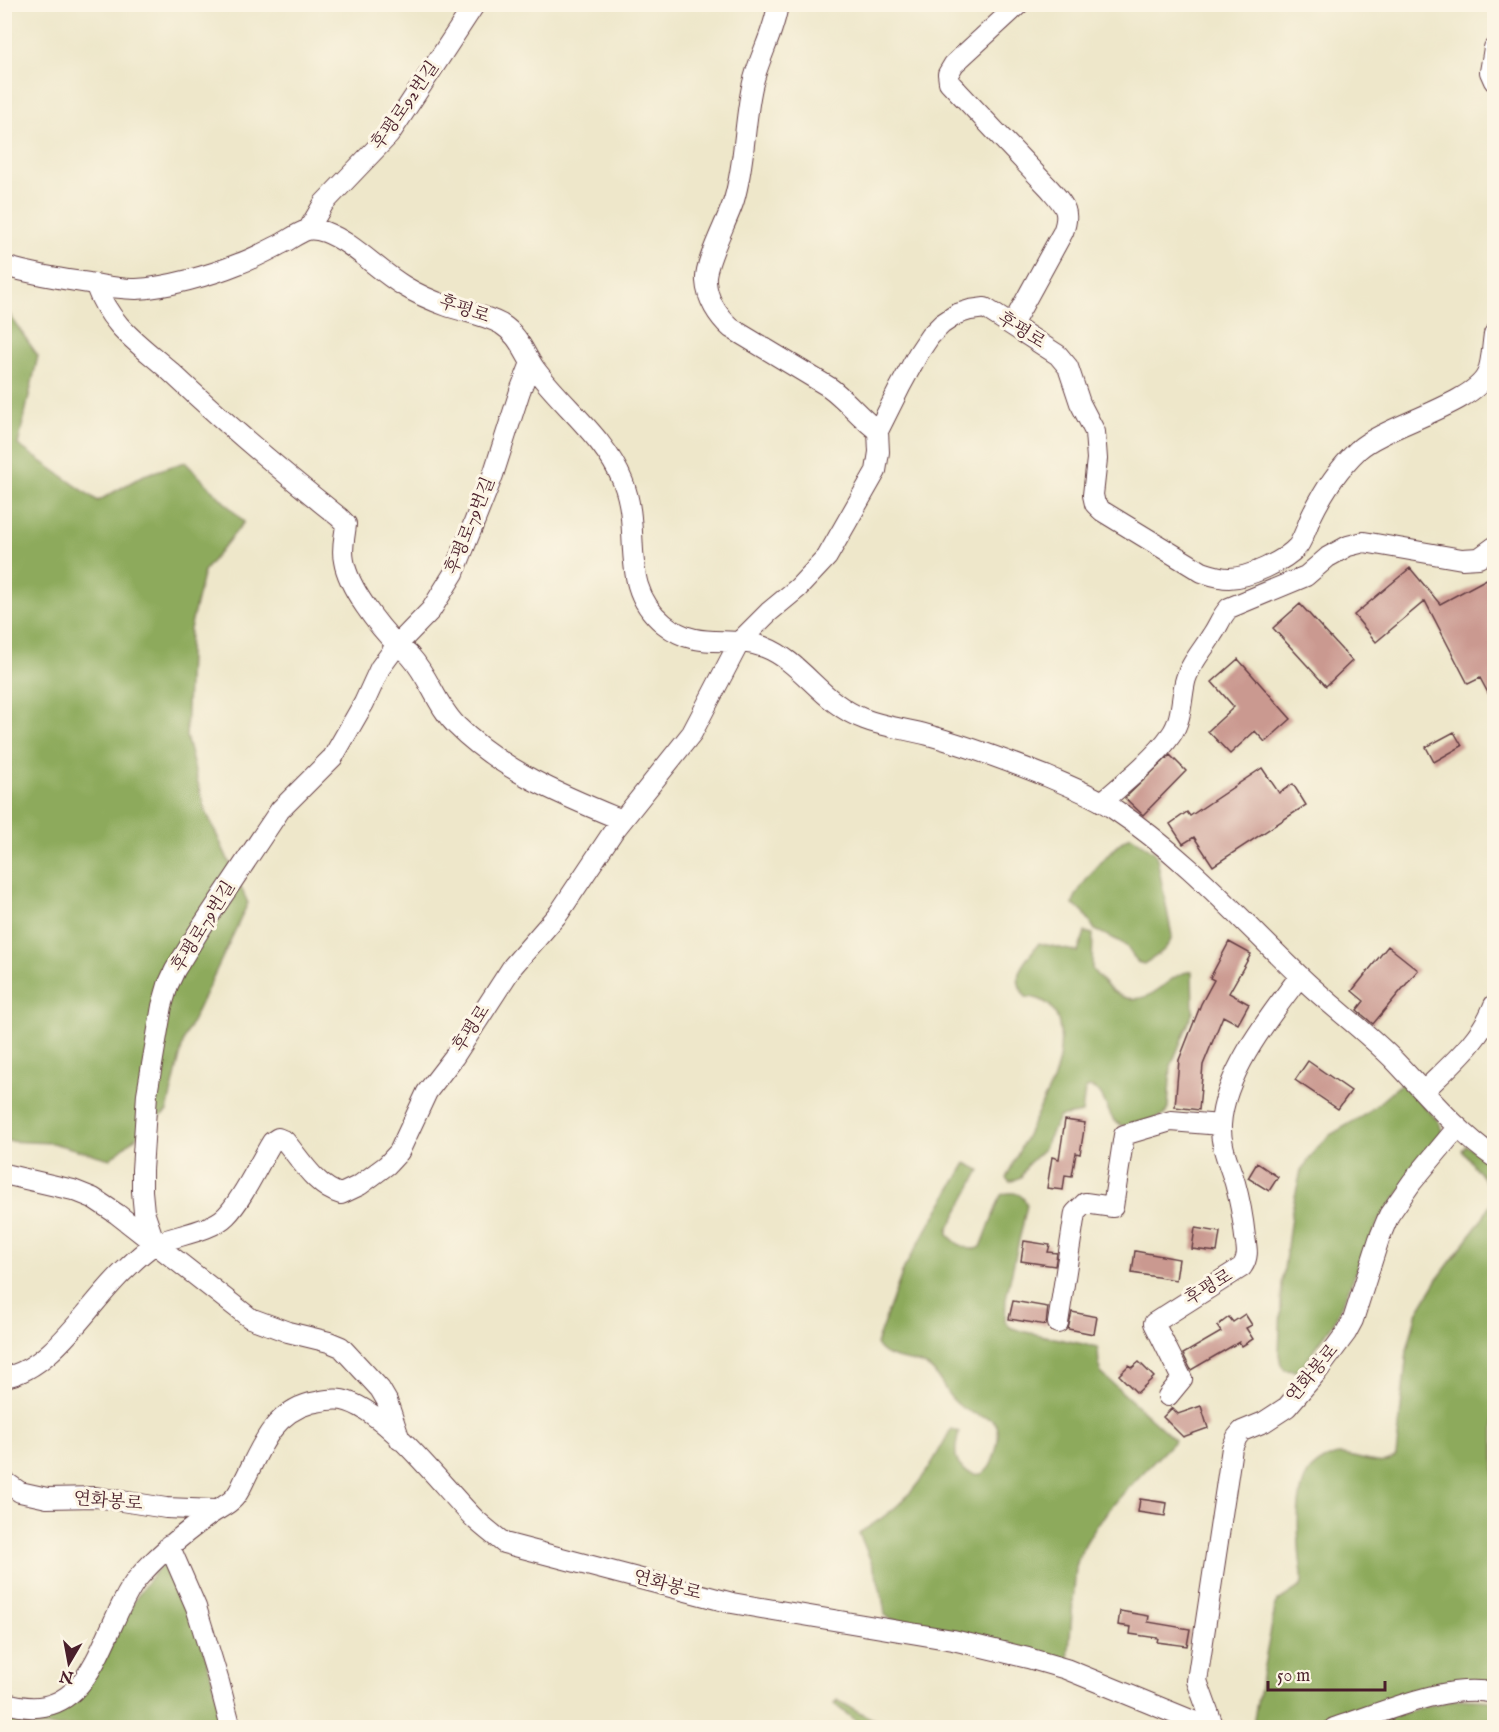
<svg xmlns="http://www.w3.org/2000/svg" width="1499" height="1732" font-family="'IM FELL English','Noto Serif KR',serif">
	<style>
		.forest { fill: #8daa5c; stroke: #6c6444; stroke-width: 1.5 }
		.building { fill: #ca9990 }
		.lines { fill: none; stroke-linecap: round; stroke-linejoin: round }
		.minor-casing { stroke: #633d43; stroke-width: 22 }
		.minor { stroke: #fff; stroke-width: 20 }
		.labels { text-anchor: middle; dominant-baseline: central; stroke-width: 6; stroke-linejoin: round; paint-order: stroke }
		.street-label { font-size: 18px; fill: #4a1f2b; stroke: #fcf5e5 }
	</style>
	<rect width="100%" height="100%" fill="#fcf5e5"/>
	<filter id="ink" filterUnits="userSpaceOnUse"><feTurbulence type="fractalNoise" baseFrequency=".0167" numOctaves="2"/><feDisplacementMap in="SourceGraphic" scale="12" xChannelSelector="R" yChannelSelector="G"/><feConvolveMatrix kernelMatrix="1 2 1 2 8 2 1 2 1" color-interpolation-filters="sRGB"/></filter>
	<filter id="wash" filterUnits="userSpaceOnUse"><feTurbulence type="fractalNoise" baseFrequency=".008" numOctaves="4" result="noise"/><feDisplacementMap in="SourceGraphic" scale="24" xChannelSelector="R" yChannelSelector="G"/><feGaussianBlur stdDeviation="1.35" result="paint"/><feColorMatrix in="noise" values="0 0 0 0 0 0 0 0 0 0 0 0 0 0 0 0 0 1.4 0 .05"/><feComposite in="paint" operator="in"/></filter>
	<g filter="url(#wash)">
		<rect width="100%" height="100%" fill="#eee7ca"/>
		<!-- forest -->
		<path class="forest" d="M5 310 7 311 38 356 18 445 98 501 144 475 185 462 244 522 204 571 190 629 186 736 204 807 248 903 184 1039 167 1111 110 1159 52 1143 5 1141Z
			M1131 836 1154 852 1157 858 1172 936C1169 950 1154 957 1144 964L1137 962 1127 947 1119 941 1095 930 1083 911 1073 905C1073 891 1117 841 1131 836Z
			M1085 932 1093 934 1092 969C1111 993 1129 1011 1159 989 1170 981 1177 973 1192 971L1193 1012 1171 1066 1168 1108 1165 1115C1154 1118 1139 1126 1127 1126 1104 1127 1110 1090 1089 1087L1085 1090 1082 1113 1059 1117 1043 1150 1028 1164 1021 1177 1010 1182 1006 1178 1053 1081C1063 1052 1070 998 1026 997 1008 975 1025 962 1039 943L1078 952Z
			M1402 1083 1439 1122 1442 1131 1440 1137 1379 1221 1333 1324 1304 1364 1296 1371 1285 1370 1281 1365 1279 1354 1282 1284 1292 1209 1301 1171 1316 1149 1330 1135 1366 1114Z
			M1466 1145 1494 1165V1686L1297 1727H1255L1254 1718 1275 1608 1278 1601 1301 1586C1304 1577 1301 1568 1300 1559 1298 1536 1294 1486 1312 1469 1318 1463 1331 1455 1340 1455 1357 1455 1384 1471 1396 1456L1407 1351 1416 1315 1439 1277 1480 1222 1493 1199 1492 1190 1462 1150Z
			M966 1163 980 1170 948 1230V1235C957 1244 968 1253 981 1247L1001 1195C1012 1190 1023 1193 1027 1205L1006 1298 1005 1321 1010 1327 1021 1331 1097 1347C1100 1356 1097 1364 1101 1373L1175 1440C1145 1472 1086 1524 1076 1567L1068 1660 961 1633 892 1620 885 1615C882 1585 871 1561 859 1533 872 1525 886 1516 897 1506 921 1485 936 1457 951 1429L959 1432C957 1441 954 1451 957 1460 960 1471 977 1479 986 1471 994 1465 1002 1433 996 1424 994 1419 989 1418 985 1417 967 1413 954 1405 945 1389 940 1381 936 1372 928 1367 912 1358 885 1362 876 1344L904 1268Z
			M168 1559 193 1612 226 1727H5L4 1707C74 1732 107 1653 131 1607 141 1588 152 1574 168 1559Z
			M1457 1699 1494 1701V1727L1357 1728 1424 1707Z
			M837 1700 887 1727H864L834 1704Z"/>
		<g id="blocks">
			<!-- building -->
			<path class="building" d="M1410 568 1440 604 1494 575V704L1480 678 1468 684 1425 601 1376 642 1354 615Z
				M1300 604 1352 661 1326 686 1273 628Z
				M1238 659 1291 719 1265 742 1255 731 1230 754 1208 731 1234 707 1212 682Z
				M1454 732 1462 746 1434 762 1426 747Z
				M1170 755 1186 771 1143 815 1125 798Z
				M1262 768 1279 793 1293 784 1306 805 1213 866 1194 837 1183 844 1170 824 1187 812 1190 816Z
				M1229 942 1251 954 1229 993 1249 1004 1238 1024 1223 1016 1203 1065 1199 1110 1175 1107 1179 1060 1201 1004 1214 980 1210 978Z
				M1388 946 1418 970 1373 1024 1357 1010 1364 1001 1352 991Z
				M1308 1061 1351 1091 1338 1109 1295 1080Z
				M1065 1120 1085 1123 1080 1154 1076 1153 1072 1176 1065 1175 1063 1190 1047 1188 1052 1157 1059 1159Z
				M1257 1163 1278 1177 1269 1191 1248 1178Z
				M1195 1228 1220 1232 1217 1252 1192 1249Z
				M1024 1241 1050 1245 1048 1252 1057 1253 1055 1266 1021 1261Z
				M1135 1251 1179 1259 1176 1280 1132 1273Z
				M1013 1301 1048 1307 1046 1325 1009 1319Z
				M1072 1312 1097 1317 1094 1334 1068 1329Z
				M1245 1314 1252 1325 1246 1328 1253 1339 1242 1346 1239 1342 1191 1370 1183 1354 1221 1332 1217 1326 1229 1317 1233 1322Z
				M1139 1362 1154 1377 1137 1393 1119 1375 1129 1365 1132 1368Z
				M1201 1406 1208 1428 1183 1437 1163 1417 1172 1408 1178 1414Z
				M1140 1499 1167 1503 1165 1516 1138 1512Z
				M1120 1611 1149 1616 1148 1622 1190 1629 1187 1646 1157 1642 1158 1638 1130 1634 1131 1627 1118 1625Z"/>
		</g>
	</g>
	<g filter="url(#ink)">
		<use href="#blocks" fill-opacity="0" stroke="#633d43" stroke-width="1.5"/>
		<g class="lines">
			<!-- minor casing -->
			<g class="minor-casing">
				<path id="minor" d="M778 4C774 34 758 58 752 87 744 124 745 163 734 200 728 220 704 263 706 281 707 299 718 316 731 328L829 387C847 400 860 418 878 431
					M1494 48 1490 72 1494 81
					M308 230 324 203 389 135 475 4
					M4 266C32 274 60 279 89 283 104 286 120 289 136 289 165 288 211 275 238 264 253 259 267 251 281 244 289 240 298 233 307 230 313 229 319 230 325 232 354 243 377 270 404 286 417 294 433 301 447 306 465 312 485 315 501 324 519 335 524 353 535 369 563 407 605 437 623 482 643 532 617 586 664 624 699 652 727 634 764 647 803 662 821 703 864 719 884 727 907 729 928 735 968 746 1008 761 1046 776 1069 786 1093 795 1114 809 1186 857 1244 923 1306 982 1334 1008 1365 1031 1392 1058 1425 1092 1455 1130 1494 1157
					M95 284C111 328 140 344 172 373 226 424 281 471 339 517L346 524C345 537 341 548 344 561 348 587 378 626 397 645 401 649 407 652 411 657 429 677 437 706 456 725 502 771 564 796 622 820
					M1012 325 1063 232C1071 211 1064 205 1050 189L949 82 948 74 954 64 1019 4
					M1102 802C1123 784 1156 757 1171 735 1182 720 1181 700 1185 682 1189 665 1203 650 1212 635 1219 625 1220 618 1229 608L1306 576 1328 557 1348 546 1364 542 1462 559 1479 558 1494 547
					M1424 1091C1450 1065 1481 1040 1494 1005
					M4 1174 73 1190 93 1198 117 1214 250 1318 288 1332 329 1342 341 1347 380 1389 387 1401 400 1440
					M155 1244 144 1212 142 1191V1170L147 1094 162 1006 168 985 175 970 199 931 280 810 333 757 364 703 380 668 397 645 431 610 454 573 493 475 520 391 531 363
					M1058 1323 1075 1213 1085 1203 1113 1207 1124 1135 1171 1121 1221 1125
					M4 1377C52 1371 92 1299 126 1269 135 1260 147 1248 158 1243 178 1235 211 1231 226 1216 243 1199 259 1163 272 1142L278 1138 285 1141C301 1160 317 1188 341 1194L360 1185 387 1165 399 1152 427 1092 454 1057 513 966 559 913 613 832 692 733 740 641 769 612 798 588 827 557 876 471 879 452 878 431 900 387 918 354 930 336 942 324 957 314 970 310 985 308 1058 355 1068 367 1080 403 1095 432 1097 459 1093 495 1095 504 1102 511 1202 572C1211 575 1219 578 1229 578 1248 578 1285 561 1298 546 1304 537 1307 526 1311 517 1323 492 1338 469 1358 450 1384 426 1474 404 1487 374 1492 362 1492 347 1494 334
					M1168 1396 1182 1379 1154 1323 1242 1267C1249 1257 1247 1249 1245 1237 1243 1218 1240 1201 1235 1183 1229 1164 1220 1145 1221 1125 1224 1073 1270 1016 1300 976
					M4 1481 20 1492 47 1498 96 1497 166 1508 215 1510
					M169 1545 196 1607 219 1682 231 1728
					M4 1702C94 1732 101 1625 137 1579 158 1554 182 1535 208 1516 216 1510 228 1505 234 1498 239 1493 242 1485 245 1479 261 1447 273 1413 311 1403 322 1401 331 1398 342 1400 385 1408 444 1489 476 1520 485 1528 495 1536 504 1543L732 1603 953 1640 1028 1658 1066 1669 1193 1721 1213 1728
					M1214 1728 1197 1681 1232 1448 1237 1437 1242 1431 1264 1422 1287 1407 1317 1372 1346 1333 1353 1320 1379 1239 1389 1215 1412 1182 1457 1128
					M1334 1728C1381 1714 1446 1682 1494 1693"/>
			</g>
			<!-- minor -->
			<use href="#minor" class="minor"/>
		</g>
	</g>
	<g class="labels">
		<!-- street labels -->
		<g class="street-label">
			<text transform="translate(406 106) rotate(-55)">후평로92번길</text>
			<text transform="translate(464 310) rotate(19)">후평로</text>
			<text transform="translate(1021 331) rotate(32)">후평로</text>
			<text transform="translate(471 526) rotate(-68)">후평로79번길</text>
			<text transform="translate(204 927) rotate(-58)">후평로79번길</text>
			<text transform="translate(472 1029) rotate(-57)">후평로</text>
			<text transform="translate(1209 1288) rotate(-31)">후평로</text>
			<text transform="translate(1313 1374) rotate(-50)">연화봉로</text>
			<text transform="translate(108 1502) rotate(5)">연화봉로</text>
			<text transform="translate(667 1586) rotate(15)">연화봉로</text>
		</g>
	</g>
	<!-- margin -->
	<rect width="1499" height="1732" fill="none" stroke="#fcf5e5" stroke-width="24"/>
	<!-- north arrow -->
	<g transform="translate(69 1663) rotate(190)" stroke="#fcf5e5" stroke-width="4.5" paint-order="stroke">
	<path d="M0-4.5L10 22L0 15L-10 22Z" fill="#4a1f2b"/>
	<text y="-9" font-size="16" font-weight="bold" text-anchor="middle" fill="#4a1f2b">N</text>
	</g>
	<!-- scale -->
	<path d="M1268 1681v9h117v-9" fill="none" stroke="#4a1f2b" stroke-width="3"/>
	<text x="1277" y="1681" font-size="18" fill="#4a1f2b" stroke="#fcf5e5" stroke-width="4.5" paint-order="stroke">50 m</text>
</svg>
